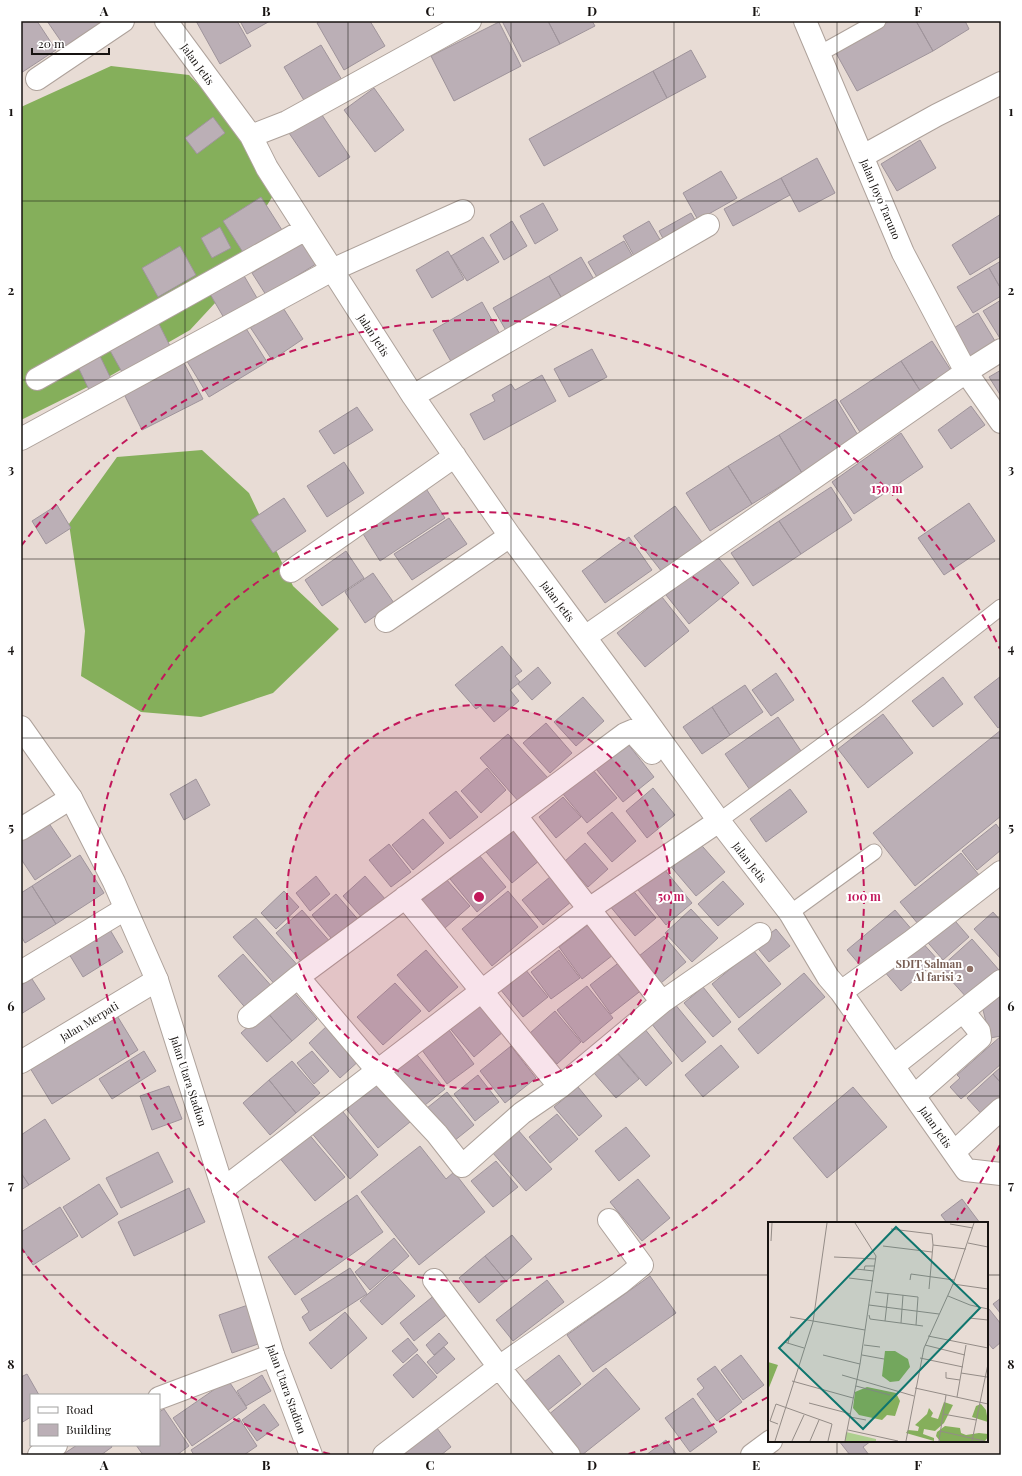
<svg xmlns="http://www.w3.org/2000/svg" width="1022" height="1476" font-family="'Playfair Display',serif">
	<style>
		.forest { fill: #85af5b }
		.building { fill: #bbafb6; stroke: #9f949b }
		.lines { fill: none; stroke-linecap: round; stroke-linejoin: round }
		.lane-casing { stroke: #aea29b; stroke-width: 17 }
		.street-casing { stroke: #aea29b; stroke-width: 24 }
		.secondary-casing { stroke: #aea29b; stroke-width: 24 }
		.lane { stroke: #fff; stroke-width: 15 }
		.street { stroke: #fff; stroke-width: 22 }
		.secondary { stroke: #fff; stroke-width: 22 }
		.grid { fill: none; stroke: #171311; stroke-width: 1; stroke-opacity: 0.55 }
		.ring { fill: none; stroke: #c2185b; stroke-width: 2; stroke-dasharray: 7 5 }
		.education-dot { fill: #8d6e63; stroke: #fff; stroke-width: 1.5 }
		.labels { text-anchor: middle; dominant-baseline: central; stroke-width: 4; stroke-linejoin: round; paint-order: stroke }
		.street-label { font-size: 11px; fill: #171311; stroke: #fff }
		.education-label { font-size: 11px; font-weight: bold; fill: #785e54; stroke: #fff; text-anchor: end }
		.inset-road { fill: none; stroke: #948c87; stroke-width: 1 }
		.view { fill: #0f766e; fill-opacity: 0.15; stroke: #0f766e; stroke-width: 2 }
		.inset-edge { fill: none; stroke: #171311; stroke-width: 2 }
		.centre { fill: #c2185b; stroke: #fff; stroke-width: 2 }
		.ring-label { font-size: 12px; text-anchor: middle; font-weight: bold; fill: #c2185b; stroke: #fff; stroke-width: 4; stroke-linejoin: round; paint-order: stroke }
		.neatline { fill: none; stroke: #171311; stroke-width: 1.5 }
		.grid-label { font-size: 13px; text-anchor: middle; font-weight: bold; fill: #171311 }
	</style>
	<rect width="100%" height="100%" fill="#e8dcd5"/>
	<!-- forest -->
	<path class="forest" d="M111 66 189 75 234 121 279 186 248 236 228 289 190 330 110 376 21 420V107Z
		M202 450 249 493 293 586 339 629 273 693 201 717 141 712 81 676 85 631 69 524 117 457Z"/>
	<!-- building -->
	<path class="building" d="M21 21H37L56 50 21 73Z
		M47 21H110L67 50Z
		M196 21H237L251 46 220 64Z
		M240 21H270L247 34Z
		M320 21H370L385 46 344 70 317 23Z
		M502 21H548L560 44 523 62Z
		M548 21H592L595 26 560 44Z
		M889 21H916L933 51 857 91 836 53Z
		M916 21H965L969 29 933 51Z
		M499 22 521 66 454 101 431 56Z
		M321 45 342 80 305 102 284 67Z
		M691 50 706 77 667 98 653 71Z
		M653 71 667 98 544 166 529 139Z
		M374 88 404 130 375 152 344 110Z
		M320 112 350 157 319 177 289 133Z
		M213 117 225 133 197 154 185 138Z
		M920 140 936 168 897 191 881 164Z
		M817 158 835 193 799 212 781 178Z
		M721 171 737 198 698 220 683 193Z
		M781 178 790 195 733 226 724 209Z
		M261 197 282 230 244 254 223 221Z
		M543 203 558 230 535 244 520 216Z
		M691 213 699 227 667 246 659 231Z
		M1001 214V256L970 275 952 245Z
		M512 221 527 246 504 260 490 235Z
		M649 221 665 248 638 263 623 236Z
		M220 227 231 248 212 258 201 238Z
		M483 237 499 262 467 281 451 256Z
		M624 241 637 264 601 284 588 262Z
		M302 242 316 264 266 295 252 273Z
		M180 246 196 275 158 297 142 268Z
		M448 251 464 279 432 298 416 270Z
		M581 257 596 283 564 302 549 276Z
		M1001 261V289L989 268Z
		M989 268 1001 289V296L973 313 957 287Z
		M243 274 257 298 224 318 210 294Z
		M549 276 564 302 508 334 493 308Z
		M278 300 303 339 272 360 246 321Z
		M1001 300V340L983 311Z
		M482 302 502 338 453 365 433 330Z
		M978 313 998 346 969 364 949 331Z
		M157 320 171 348 123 374 108 347Z
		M242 322 267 362 209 397 185 358Z
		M932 341 952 372 921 392 901 361Z
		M592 349 607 377 569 397 554 369Z
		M100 356 113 383 91 394 78 367Z
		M901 361 921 392 860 432 840 401Z
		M184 363 203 399 142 430 124 394Z
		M1001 370V396L989 377Z
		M542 375 556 401 484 440 470 414 495 401 492 395 511 384 515 390Z
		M836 399 859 437 802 473 779 435Z
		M971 406 985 425 951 449 938 430Z
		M357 407 373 430 334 454 319 431Z
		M901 433 923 467 854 514 832 482Z
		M779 435 802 473 752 504 728 466Z
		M344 462 364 493 327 517 307 486Z
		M728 466 752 504 710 531 686 493Z
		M425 487 445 518 380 561 360 529Z
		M831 487 852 520 801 554 779 521Z
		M284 498 306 531 273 553 251 520Z
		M969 503 995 541 944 575 918 538Z
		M57 505 71 528 46 544 32 521Z
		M675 506 702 542 662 572 634 536Z
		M449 518 467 544 412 580 394 554Z
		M779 521 801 554 753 586 731 553Z
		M629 537 652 570 605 603 582 571Z
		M346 551 364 578 322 606 305 580Z
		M716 555 739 583 689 624 666 595Z
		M373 573 394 603 365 623 345 592Z
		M662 597 689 631 645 667 617 633Z
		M502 646 522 671 515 676 520 682 510 690 519 701 494 722 480 706 476 709 455 685Z
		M538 667 551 683 532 700 518 684Z
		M776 673 794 700 771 716 752 690Z
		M1001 676V726L998 728 974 697Z
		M943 677 963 704 933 727 912 701Z
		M745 685 763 712 730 735 712 707Z
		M583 697 604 721 576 746 554 722Z
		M712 707 730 735 702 754 683 727Z
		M883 714 913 753 868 788 838 749Z
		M778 717 803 754 750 790 725 754Z
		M546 723 572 753 550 773 523 743Z
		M1001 730V816L915 886 873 833Z
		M508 734 548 778 520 803 480 758Z
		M624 739 654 777 623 802 592 764Z
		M487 768 506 790 481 813 461 791Z
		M593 770 617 798 587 823 563 794Z
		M196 779 210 805 184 820 170 794Z
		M653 788 675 815 647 838 626 811Z
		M790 789 807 812 766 842 750 819Z
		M456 791 478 817 450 839 429 813Z
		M563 797 581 817 556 838 539 817Z
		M612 812 636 841 612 862 587 833Z
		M46 819 71 856 35 880 21 859V835Z
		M423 819 444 843 413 870 392 845Z
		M510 823 540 860 512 883 482 847Z
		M996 824 1001 831V850L977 870 962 851Z
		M696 839 725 872 696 896 668 863Z
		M585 843 608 869 588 887 565 861Z
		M389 844 411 872 391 887 369 860Z
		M961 853 984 881 923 930 900 902Z
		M80 855 104 893 56 924 32 886Z
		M479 855 506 887 477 912 450 879Z
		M660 864 692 903 666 925 634 885Z
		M556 872 577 897 543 925 522 900Z
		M316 876 330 894 310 911 296 893Z
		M365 876 386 900 364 920 343 896Z
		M446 879 470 906 445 928 421 901Z
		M723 881 744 904 718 926 698 904Z
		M32 886 56 924 25 943 21 936V893Z
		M630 887 656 918 635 936 609 905Z
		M284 891 299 907 276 929 261 913Z
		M508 891 538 927 492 966 462 929Z
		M336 894 361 923 336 944 312 915Z
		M691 909 718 938 692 962 665 933Z
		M302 910 332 944 306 967 276 933Z
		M895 910 914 932 865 971 847 950Z
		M993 912 1001 921V959L974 929Z
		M949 914 969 937 943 960 923 937Z
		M256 918 300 968 278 988 233 937Z
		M589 924 613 955 582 979 559 947Z
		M109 928 123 952 83 977 69 954Z
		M776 929 790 946 769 962 755 945Z
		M664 936 686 962 661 983 639 956Z
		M972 939 999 970 968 999 940 968Z
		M920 940 938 960 901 991 884 971Z
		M426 950 458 987 429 1012 397 975Z
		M559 950 580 978 551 999 531 972Z
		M753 950 781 984 739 1018 712 984Z
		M243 954 274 989 249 1012 218 976Z
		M621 961 643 989 611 1014 590 985Z
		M525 969 548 997 523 1017 500 989Z
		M804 973 825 997 758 1054 738 1029Z
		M32 979 45 999 21 1014V985Z
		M395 983 421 1011 383 1045 357 1017Z
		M587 986 613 1018 583 1043 557 1010Z
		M703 987 731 1022 713 1037 684 1003Z
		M291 989 317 1019 292 1041 266 1011Z
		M1001 996V1036L990 1038 981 1002Z
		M477 999 504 1031 474 1057 447 1025Z
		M674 1003 706 1042 682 1062 651 1023Z
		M266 1011 292 1041 267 1062 241 1033Z
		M555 1011 581 1042 557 1064 530 1033Z
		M116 1014 138 1050 52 1104 30 1068Z
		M444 1023 474 1064 447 1084 416 1042Z
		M329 1024 361 1059 340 1078 309 1043Z
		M644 1028 672 1063 646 1086 616 1051Z
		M1001 1036V1064L961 1099 950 1087 960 1078 957 1075Z
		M721 1045 739 1067 703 1097 685 1075Z
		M511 1046 536 1078 505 1103 480 1071Z
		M144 1051 156 1071 112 1099 99 1079Z
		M312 1051 329 1071 314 1084 297 1063Z
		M414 1051 445 1089 420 1109 389 1070Z
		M617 1053 639 1079 616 1098 594 1073Z
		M292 1061 320 1093 296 1113 269 1080Z
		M1001 1067V1083L993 1074Z
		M993 1074 1001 1083V1107L987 1120 967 1098Z
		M478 1075 499 1102 475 1121 454 1094Z
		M376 1079 410 1122 378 1148 343 1105Z
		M269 1080 296 1113 270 1135 243 1103Z
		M169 1086 182 1119 152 1130 140 1096Z
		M578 1087 602 1116 579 1136 554 1107Z
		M853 1087 887 1127 827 1178 793 1138Z
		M447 1092 474 1125 449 1145 422 1112Z
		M339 1107 378 1155 350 1179 310 1131Z
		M557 1114 578 1139 550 1163 529 1137Z
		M45 1119 70 1159 29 1185 21 1173V1135Z
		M626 1127 650 1156 619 1181 595 1151Z
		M518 1130 552 1169 526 1191 492 1152Z
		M307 1132 345 1177 315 1201 278 1156Z
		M420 1146 446 1179 454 1172 485 1212 419 1265 361 1192Z
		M158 1152 173 1182 121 1208 106 1178Z
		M496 1161 518 1187 493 1207 471 1181Z
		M21 1173 29 1185 21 1190Z
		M638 1179 670 1218 642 1241 610 1202Z
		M99 1184 118 1214 82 1238 63 1207Z
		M189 1188 205 1222 134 1256 118 1222Z
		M357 1195 383 1232 295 1295 268 1257Z
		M962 1199 980 1223H947L941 1215Z
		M60 1207 78 1236 33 1265 21 1246V1232Z
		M512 1235 532 1259 506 1281 485 1256Z
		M394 1238 409 1256 370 1290 355 1272Z
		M485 1256 506 1281 479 1303 459 1278Z
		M350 1268 367 1294 310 1331 302 1317 309 1312 301 1299Z
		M393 1272 415 1296 382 1325 360 1301Z
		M650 1276 676 1313 593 1372 567 1335Z
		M547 1280 564 1302 513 1341 496 1320Z
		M436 1294 450 1312 414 1341 400 1323Z
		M1001 1298V1314L993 1304Z
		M248 1305 261 1343 232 1353 219 1315Z
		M989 1309 1001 1324V1342L993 1349 987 1342V1311Z
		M345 1312 367 1338 331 1369 309 1343Z
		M439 1333 448 1343 434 1355 426 1345Z
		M408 1338 418 1350 403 1363 392 1351Z
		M444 1347 455 1359 437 1374 427 1362Z
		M417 1354 437 1377 413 1398 393 1375Z
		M559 1355 581 1384 547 1411 524 1382Z
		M741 1355 764 1385 743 1400 721 1370Z
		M715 1366 742 1402 717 1421 697 1394 704 1388 697 1379Z
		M606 1368 640 1409 582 1455H580L548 1415Z
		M27 1374 39 1395H31V1417L21 1423V1377Z
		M262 1375 271 1391 246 1406 237 1391Z
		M228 1380 247 1408 192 1446 173 1418Z
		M693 1398 717 1432 690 1452 665 1418Z
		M264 1404 279 1425 257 1441 242 1420Z
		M164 1409 189 1446 177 1455H143L136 1445H159V1412Z
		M239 1418 257 1446 244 1455H194L191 1450Z
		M434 1424 451 1447 441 1455H393Z
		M666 1440 677 1455H646Z
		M839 1441H871L863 1447 869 1455H850Z
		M77 1445H111L112 1447 101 1455H62Z"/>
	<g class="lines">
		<!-- lane casing -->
		<g class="lane-casing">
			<path id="lane" d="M819 54 878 21
				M719 821 870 710 1001 607
				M790 913 874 852"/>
		</g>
		<!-- street casing -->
		<g class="street-casing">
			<path id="street" d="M166 21 251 136 267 168 413 396 510 536 641 713 719 821 790 913 828 977 841 992 966 1170 1001 1174
				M805 21 903 253 966 372 1001 422
				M37 79 123 21
				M251 136 287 122 470 21
				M863 156 937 115 1001 83
				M37 379 306 229
				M413 396 708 225
				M21 439 332 270 463 211
				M291 571 455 456
				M386 621 510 536
				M585 637 966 372 1001 350
				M516 816 662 1002
				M21 829 71 798
				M405 897 560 1087
				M21 972 125 909
				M298 977 377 1070 437 1134 462 1166 522 1113 560 1087 662 1002 760 934
				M841 992 912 941 1001 872
				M249 1017 298 977 625 734 632 731 652 753
				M21 1062 157 980
				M893 1066 1001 981
				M914 1096 980 1038 979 1031 963 1011
				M954 1152 1001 1109
				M223 1189 589 909 719 821
				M434 1280 499 1367 569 1455
				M159 1398 273 1355
				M39 1455 56 1445
				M384 1455 499 1367 620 1283 642 1265 609 1220
				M752 1455 771 1441"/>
		</g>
		<!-- secondary casing -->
		<g class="secondary-casing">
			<path id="secondary" d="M21 727 71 798 114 882 157 980 223 1189 273 1355 311 1455"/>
		</g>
		<!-- lane -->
		<use href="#lane" class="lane"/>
		<!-- street -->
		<use href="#street" class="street"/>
		<!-- secondary -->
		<use href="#secondary" class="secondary"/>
	</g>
	<!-- grid -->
	<path class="grid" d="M185 21V1455M348 21V1455M511 21V1455M674 21V1455M837 21V1223M21 201H1001M21 380H1001M21 559H1001M21 738H1001M21 917H1001M21 1096H1001M21 1275H769M987 1275H1001M837 1441V1455"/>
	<!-- distance rings -->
	<circle cx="479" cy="897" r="192" fill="#c2185b" fill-opacity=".12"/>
	<g class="ring">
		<circle cx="479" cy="897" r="192"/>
		<circle cx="479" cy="897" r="385"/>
		<path d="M1000 1145A577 577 0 0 1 957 1220M768 1397A577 577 0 0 1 628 1454M330 1454A577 577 0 0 1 21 1248M21 546A577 577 0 0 1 1000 649"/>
	</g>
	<!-- markers -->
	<circle class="education-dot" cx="970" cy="969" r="4"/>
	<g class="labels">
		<!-- street labels -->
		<g class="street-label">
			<text transform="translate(198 64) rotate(54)">Jalan Jetis</text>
			<text transform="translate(881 199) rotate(67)">Jalan Joyo Taruno</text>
			<text transform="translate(374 335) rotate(57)">Jalan Jetis</text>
			<text transform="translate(558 601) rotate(53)">Jalan Jetis</text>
			<text transform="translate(750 862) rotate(52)">Jalan Jetis</text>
			<text transform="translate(89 1021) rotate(-31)">Jalan Merpati</text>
			<text transform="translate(189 1081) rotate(72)">Jalan Utara Stadion</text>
			<text transform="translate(936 1127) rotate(55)">Jalan Jetis</text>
			<text transform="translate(287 1389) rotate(70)">Jalan Utara Stadion</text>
		</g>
		<!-- education labels -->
		<g class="education-label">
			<text x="962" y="963">SDIT Salman<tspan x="962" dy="13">Al farisi 2</tspan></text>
		</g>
	</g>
	<!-- overview -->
	<g transform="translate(768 1222)">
		<rect width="220" height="220" fill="#e8dcd5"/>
		<path d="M78 210 108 217V219H77Z" fill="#aecf8f"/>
		<path d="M117 129H127L140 137 142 145 131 159 122 160 114 154ZM0 140 10 143 0 168ZM99 165 128 171 132 179 127 194 119 193 114 198 91 193 85 186 87 170ZM176 180 185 183 176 201 167 209 156 207 155 212 166 216V219L138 211 140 208 150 209 151 205 147 203 159 192 161 186 165 191 163 195 170 197ZM213 182 218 188 220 200 204 195 208 184ZM177 204 192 206 193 211 198 213 211 211 220 212V215L217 219H172L168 214 169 210Z" fill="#85af5b"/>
		<path class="inset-road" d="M182 2 205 6M123 7 164 12 165 23M3 19 4 1M200 21 220 25M115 24 164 30M66 35 108 37M88 47 106 49M96 48 97 44H107M81 56 105 59M142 58 143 52 186 58M185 62 220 67M161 67 165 23 198 27M107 70 150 75 148 103M180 74 202 83 220 87M101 83 171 92M101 93 102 97 155 104M22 95 97 108M201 96 220 98M117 99 120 72M133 101 135 73M160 114 220 126M16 120 36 126M20 121 23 109M96 123 112 125M157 123 197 133M55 133 92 142M94 133 116 137M152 136 195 145M178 150V156L192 158M193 151 219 155M74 153 146 174M24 159 85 176M88 164 122 173M147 166 220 182M189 175 198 123M41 181 83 192M175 192 208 198M82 195 98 198M10 202 2 199 8 182 64 202 60 219M80 208 130 219M172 209 216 219M7 219 45 100 59 1M24 219 36 193M42 219 51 198M77 219 92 142 108 34 87 1M138 219 156 126 185 62 206 1M171 219 178 173M204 219 220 142"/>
		<path class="view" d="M128 5 212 86 95 207 11 126Z"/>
		<rect width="220" height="220" class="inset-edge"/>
	</g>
	<circle cx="479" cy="897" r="6" class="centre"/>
	<g class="ring-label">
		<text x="887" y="493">150 m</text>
		<text x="671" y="901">50 m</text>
		<text x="864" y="901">100 m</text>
	</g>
	<!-- border -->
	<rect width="1022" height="1476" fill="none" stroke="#ffffff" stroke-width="44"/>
	<!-- legend -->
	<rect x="30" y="1394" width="130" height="52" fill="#ffffff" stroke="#a2a1a0"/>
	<rect x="38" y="1407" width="20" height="6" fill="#ffffff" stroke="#a2a1a0"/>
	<text x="66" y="1414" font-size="12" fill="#171311">Road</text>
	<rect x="38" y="1424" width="20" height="12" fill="#bbafb6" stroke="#a2a1a0"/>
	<text x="66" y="1434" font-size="12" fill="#171311">Building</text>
	<!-- scale -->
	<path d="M32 48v6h77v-6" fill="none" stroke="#171311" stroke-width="2"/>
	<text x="38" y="48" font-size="12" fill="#171311" stroke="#ffffff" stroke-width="3" paint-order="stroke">20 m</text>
	<rect x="22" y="22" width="978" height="1432" class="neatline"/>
	<g class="grid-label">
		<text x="104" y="16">A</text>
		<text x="266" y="16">B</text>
		<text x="430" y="16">C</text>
		<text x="592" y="16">D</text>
		<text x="756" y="16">E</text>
		<text x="918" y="16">F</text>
		<text x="11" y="116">1</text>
		<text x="1011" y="116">1</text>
		<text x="11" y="295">2</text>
		<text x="1011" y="295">2</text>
		<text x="11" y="474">3</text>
		<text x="1011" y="474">3</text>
		<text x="11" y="653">4</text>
		<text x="1011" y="653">4</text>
		<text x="11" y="832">5</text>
		<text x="1011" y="832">5</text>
		<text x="11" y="1011">6</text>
		<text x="1011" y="1011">6</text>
		<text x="11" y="1190">7</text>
		<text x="1011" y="1190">7</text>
		<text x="11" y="1369">8</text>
		<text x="1011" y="1369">8</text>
		<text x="104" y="1470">A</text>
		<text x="266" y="1470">B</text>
		<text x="430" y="1470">C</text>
		<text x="592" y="1470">D</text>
		<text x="756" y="1470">E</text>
		<text x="918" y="1470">F</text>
	</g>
</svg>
